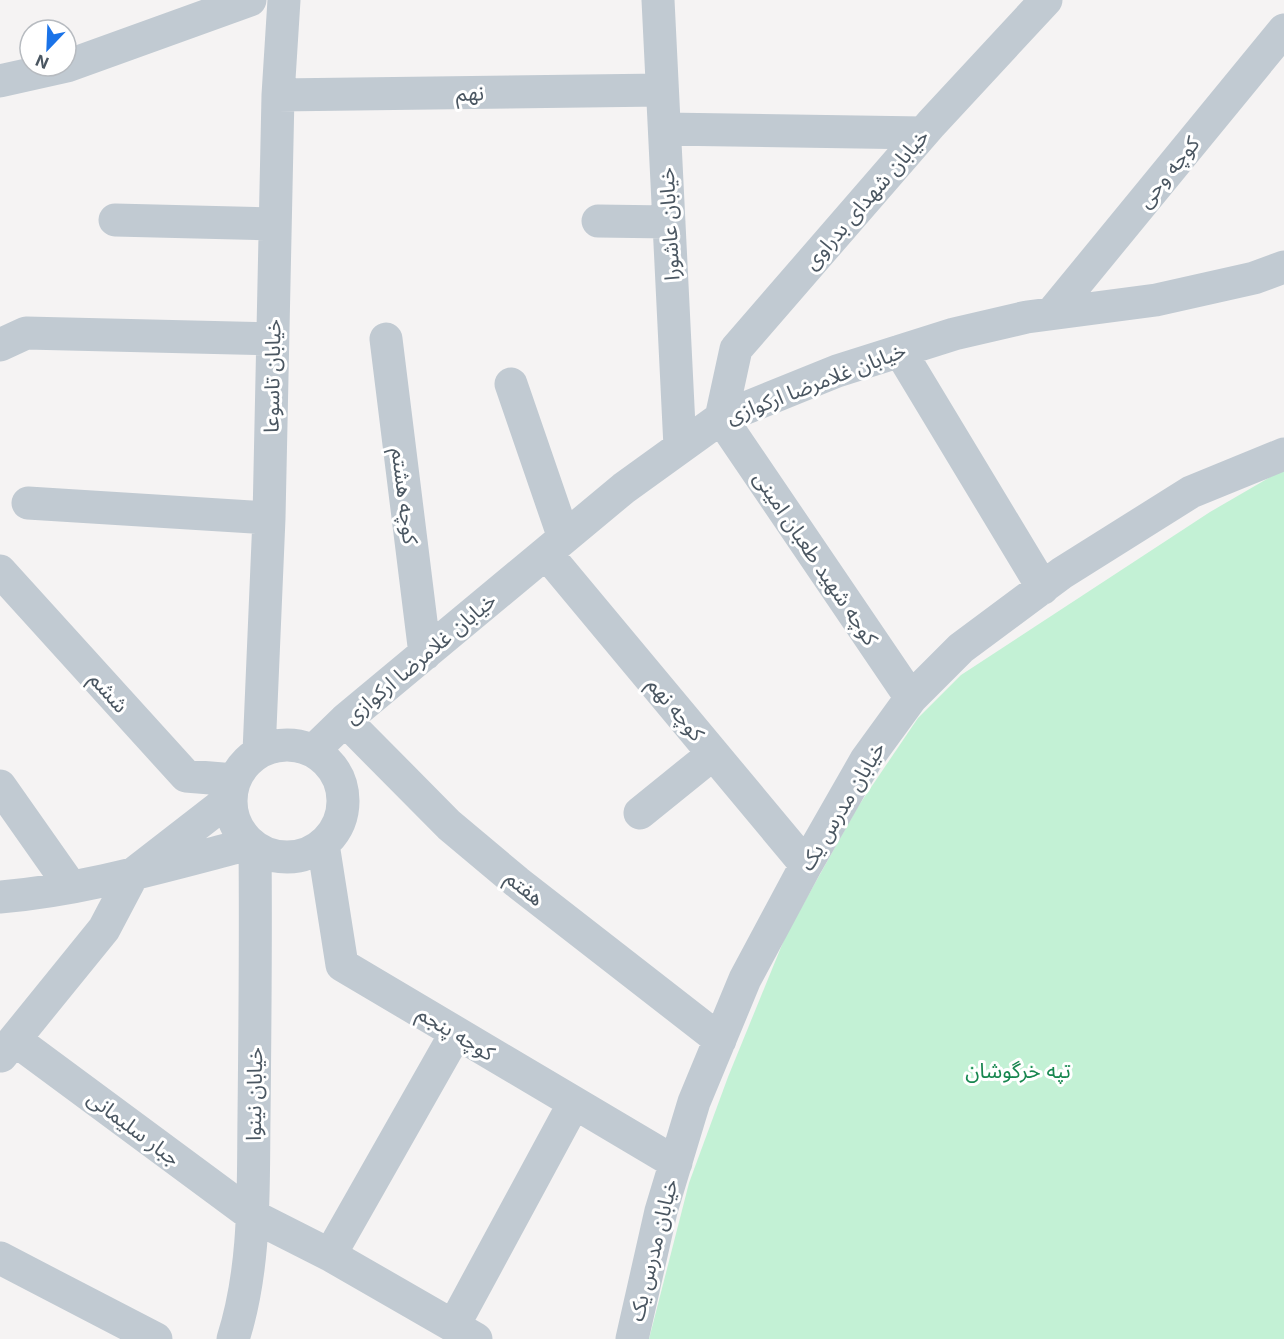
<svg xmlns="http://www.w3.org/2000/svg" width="1284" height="1339" font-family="Inter,'Noto Sans Arabic',sans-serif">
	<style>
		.green { fill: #c3f1d5 }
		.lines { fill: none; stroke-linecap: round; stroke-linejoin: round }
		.minor { stroke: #c1cad2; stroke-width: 33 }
		.labels { text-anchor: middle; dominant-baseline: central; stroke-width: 6; stroke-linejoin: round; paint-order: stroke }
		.street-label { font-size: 21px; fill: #4a5661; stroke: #fff }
		.park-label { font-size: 21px; fill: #17864f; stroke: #fff }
	</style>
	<rect width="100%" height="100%" fill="#f5f3f3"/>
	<!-- green -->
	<path class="green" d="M1284 469V1339H649L689 1183 728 1077 786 935 857 808 918 718 961 675 1210 512Z"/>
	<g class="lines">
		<!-- minor -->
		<path class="minor" d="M658 0 680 447
			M0 81 67 66 250 0
			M278 95 662 90
			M665 129 923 133
			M115 220 275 224
			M598 221 669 222
			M1052 313 1284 30
			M386 339 425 654
			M0 345 26 333 272 339
			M900 351 1043 588
			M511 384 564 538
			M28 503 269 518
			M546 553 806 865
			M0 571 186 776 235 780
			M911 698 721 418 736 349 931 124 1046 0
			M345 720 449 825 517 882 720 1040
			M231 801a56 56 0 1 1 112 0a56 56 0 1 1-112 0Z
			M313 751 345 720 624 488 721 418 837 371 954 334 1027 317 1156 300 1254 278 1284 267
			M259 752 269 518 278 95 284 0
			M0 786 71 887
			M640 813 713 754
			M323 844 342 965 676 1163
			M0 897C84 890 167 865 249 844
			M15 1040 253 1216 330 1255 476 1339
			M1 1056 104 929 133 874 231 798
			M330 1255 456 1033
			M0 1258 156 1339
			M454 1325 574 1103
			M233 1339C256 1267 253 1191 254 1117 255 1027 256 937 255 847
			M632 1339 661 1211 694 1102 745 979 806 865 866 760 911 698 961 648 1062 573 1191 492 1284 454"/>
	</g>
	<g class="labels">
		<!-- street labels -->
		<g class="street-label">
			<text transform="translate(470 93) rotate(-1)">نهم</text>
			<text transform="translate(1168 172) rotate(-51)">کوچه وحی</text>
			<text transform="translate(866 199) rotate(-49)">خیابان شهدای بدراوی</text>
			<text transform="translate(669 224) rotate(-93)">خیابان عاشورا</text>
			<text transform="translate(272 376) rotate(-89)">خیابان تاسوعا</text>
			<text transform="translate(816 383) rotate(-21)">خیابان غلامرضا ارکوازی</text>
			<text transform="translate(405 496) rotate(83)">کوچه هشتم</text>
			<text transform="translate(816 558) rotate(56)">کوچه شهید طعبان امینی</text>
			<text transform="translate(420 658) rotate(-40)">خیابان غلامرضا ارکوازی</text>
			<text transform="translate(109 692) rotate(48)">ششم</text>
			<text transform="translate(676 709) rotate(50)">کوچه نهم</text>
			<text transform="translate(842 806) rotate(-59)">خیابان مدرس یک</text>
			<text transform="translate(525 888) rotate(39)">هفتم</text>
			<text transform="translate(456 1033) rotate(31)">کوچه پنجم</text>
			<text transform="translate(254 1094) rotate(-89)">خیابان نینوا</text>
			<text transform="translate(134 1128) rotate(37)">جبار سلیمانی</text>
			<text transform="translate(653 1250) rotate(-76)">خیابان مدرس یک</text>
		</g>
		<!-- park labels -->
		<g class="park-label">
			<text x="1018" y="1070">تپه خرگوشان</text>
		</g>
	</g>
	<!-- north arrow -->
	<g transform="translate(48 48) rotate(203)"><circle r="28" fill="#ffffff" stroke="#b7bbc0" stroke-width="1.5"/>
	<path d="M0-4.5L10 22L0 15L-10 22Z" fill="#1a73e8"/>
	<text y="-9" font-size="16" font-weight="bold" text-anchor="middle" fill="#4a5661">N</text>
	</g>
</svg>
